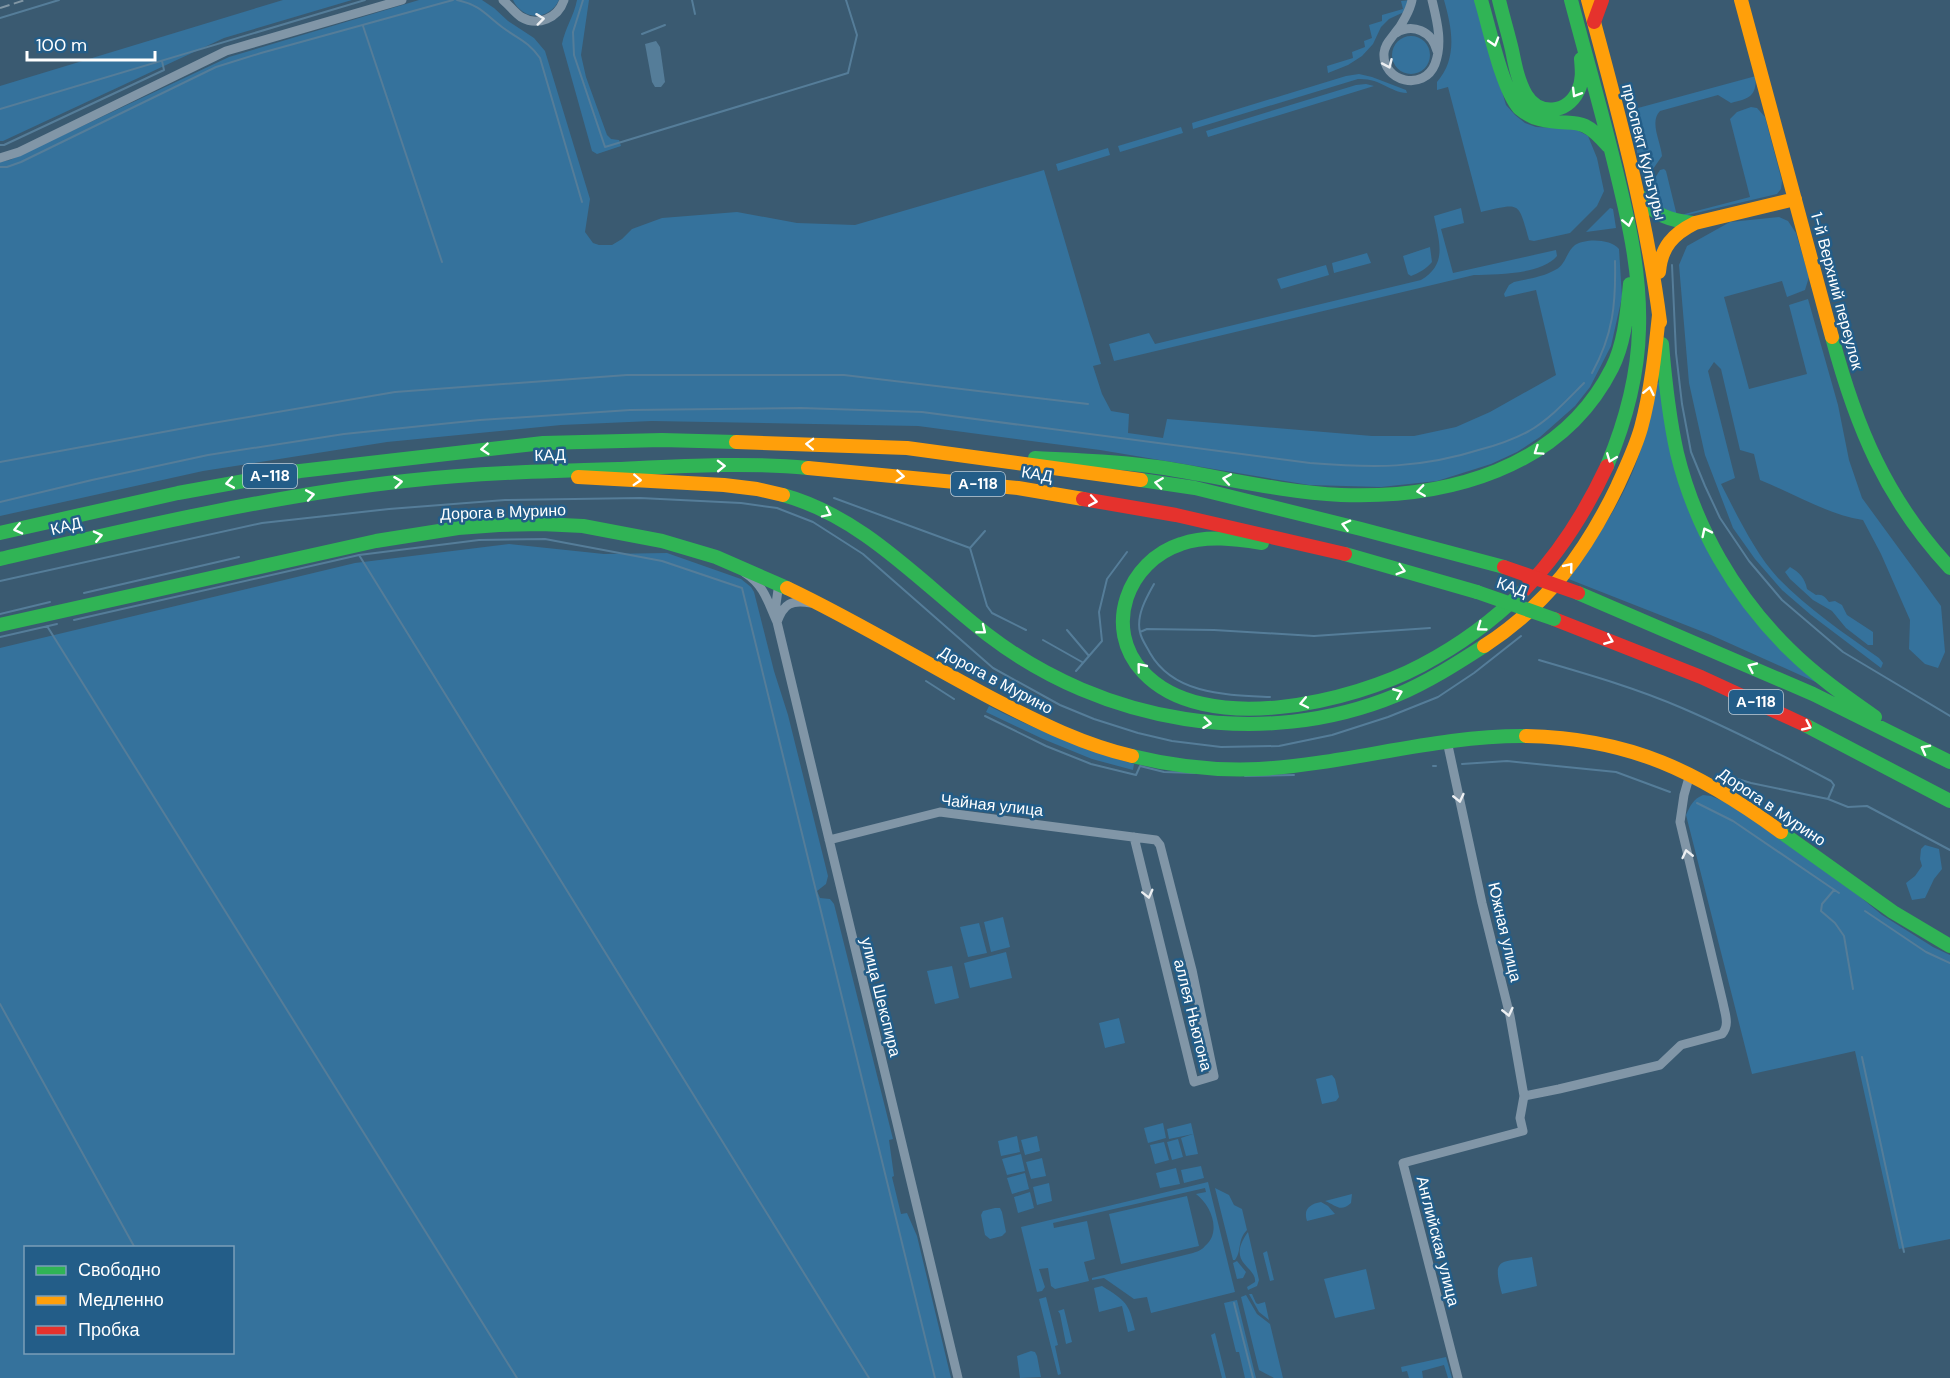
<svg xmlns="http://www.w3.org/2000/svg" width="1950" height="1378" font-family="'DM Sans',sans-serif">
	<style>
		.green { fill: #35729c; fill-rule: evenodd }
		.water { fill: #557d99 }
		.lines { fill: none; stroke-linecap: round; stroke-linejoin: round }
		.stream { stroke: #557d99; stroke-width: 2 }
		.street { stroke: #8196a7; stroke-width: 9 }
		.fast { stroke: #30b455; stroke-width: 14 }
		.slow { stroke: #ff9f0a; stroke-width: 14 }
		.jam { stroke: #e5322d; stroke-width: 14 }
		.rail { stroke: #8196a4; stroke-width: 2; stroke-dasharray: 10 4.5; stroke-linecap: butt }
		.fast-bridge { stroke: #30b455; stroke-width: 14 }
		.jam-bridge { stroke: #e5322d; stroke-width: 14 }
		.oneway { stroke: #eceff2 }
		.oneway2 { stroke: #fff }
		.labels { text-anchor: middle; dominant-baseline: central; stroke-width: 5; stroke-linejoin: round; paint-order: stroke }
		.shield { fill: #235d88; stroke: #bdcedb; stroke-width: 1.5 }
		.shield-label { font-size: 15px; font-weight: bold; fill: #fff }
		.street-label { font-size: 16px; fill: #fff; stroke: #235d88 }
	</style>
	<rect width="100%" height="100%" fill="#3a5a71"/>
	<!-- green -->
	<path class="green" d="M283 0H352L224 38 3 141H0V86Z
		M419 0H482L494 8 508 21 534 38 545 51 590 199 585 232 593 243 599 245H612L622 239 632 229 662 218 737 212 797 223 855 225 1044 170 1101 364 1093 366 1102 394 1111 411 1129 414 1128 433 1163 438 1167 419 1372 436H1414L1456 427 1490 412 1556 375 1536 290 1505 297 1504 294 1509 285 1514 282C1527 279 1543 277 1555 270 1566 265 1566 252 1575 245 1586 238 1611 239 1619 249L1622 297 1611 346 1590 387 1575 406 1540 437 1517 452 1491 464 1437 481 1381 487 1309 485 1100 450 918 426 652 421 561 425 387 442 203 471 0 516V162L10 160 229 57Z
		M513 0H559C549 21 523 21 513 0Z
		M577 0H589L581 55 586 77 607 135 611 139 619 140 621 146 597 154 592 151 562 44C565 28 574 16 577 0Z
		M1410 0 1404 12 1389 19 1381 27 1373 44 1362 56 1348 65 1328 73 1327 66 1353 58 1352 52 1365 47 1364 41 1372 38 1369 25 1382 21V15L1403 9 1401 1Z
		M1444 0H1475L1506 105 1515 115 1525 123 1536 127 1575 129 1588 136 1597 158 1604 191 1597 206 1570 233 1534 241 1529 240C1518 201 1521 203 1481 212L1448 87 1437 90V82C1458 58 1452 28 1444 0Z
		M1392 55a19 19 0 1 1 38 0a19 19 0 1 1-38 0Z
		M1359 74 1372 77 1406 90 1407 93C1389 92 1381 78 1358 79L1193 129 1192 123 1346 76Z
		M1756 76C1756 97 1750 98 1731 103L1718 95 1660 111C1649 122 1661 142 1662 156L1644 182 1635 143 1638 108Z
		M1366 84 1374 86 1208 137 1206 131 1356 85Z
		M1751 107 1757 108 1765 117 1782 181 1781 189 1777 194 1679 217 1667 215 1647 196 1650 186 1660 170 1664 169 1666 171 1677 216 1750 197 1730 119 1737 112Z
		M1181 127 1183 133 1120 152 1118 146Z
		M1108 148 1110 155 1058 171 1056 164Z
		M1461 208 1464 223 1441 229 1453 273 1556 250 1557 256C1541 275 1497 274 1474 275L1114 361 1109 344 1149 333 1155 344 1421 280C1448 264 1439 242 1434 216Z
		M1610 208 1613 209 1616 228 1586 232Z
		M1779 217 1788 221 1796 233 1809 277 1805 290 1787 297 1782 281 1724 297 1749 389 1807 374 1789 305 1808 299 1838 405 1849 460 1862 498 1941 606 1945 652 1938 668 1925 664 1909 649 1910 620 1881 554 1863 520C1826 514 1795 494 1760 480L1754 454 1740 450 1721 369 1714 362 1708 371 1735 478 1721 484C1737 515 1755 553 1778 578 1808 609 1844 633 1879 658L1883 663 1881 668 1811 615 1782 590 1755 559 1733 528 1705 455 1689 383 1679 265 1687 246 1730 222Z
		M1430 247 1432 262C1426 269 1419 273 1411 276L1408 274 1403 256Z
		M1367 253 1371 263 1334 273 1332 263Z
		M1326 265 1329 275 1281 289 1277 279Z
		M1660 382 1701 531 1820 684 1711 635 1566 578C1596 542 1624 499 1639 455 1647 432 1651 407 1657 383Z
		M509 544 604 554 667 553 741 579 751 587 754 592 774 671 788 715 828 876 826 884 817 891 820 898 830 899 834 904 893 1139 889 1140 894 1176 892 1177 901 1214 907 1213 917 1236 951 1378H0V648L355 563ZM26 1248H232V1352H26Z
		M1790 567C1799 572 1805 578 1807 589L1816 595C1823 594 1825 597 1829 602L1835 601 1842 605 1847 615 1873 632V645H1868L1846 628 1832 611 1813 600 1790 579 1785 572Z
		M989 706C1036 730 1084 749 1134 764L1133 770 1092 759 1043 739 986 712Z
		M1703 795 1711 796 1730 804 1775 833 1841 881 1882 915 1933 947 1950 955V1239L1899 1249 1855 1051 1752 1074 1686 815C1690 806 1693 799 1703 795Z
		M1925 845 1939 849 1942 869 1934 879 1925 898 1912 900 1906 883 1915 876 1922 866 1920 859 1921 849Z
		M1003 917 1010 947 991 952 984 922Z
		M979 923 987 953 968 957 960 927Z
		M1006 952 1012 978 970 988 964 963Z
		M952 966 959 998 935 1004 927 971Z
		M1119 1018 1125 1043 1105 1048 1099 1023Z
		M1332 1075 1335 1079 1339 1097 1336 1101 1322 1104 1316 1079Z
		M1163 1123 1166 1138 1148 1143 1144 1128Z
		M1191 1123 1198 1154 1186 1156 1181 1138 1193 1134 1169 1139 1167 1129Z
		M1017 1136 1020 1152 1001 1156 998 1141Z
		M1037 1136 1040 1151 1025 1155 1021 1140Z
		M1178 1139 1183 1157 1172 1160 1167 1142Z
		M1164 1142 1169 1160 1155 1164 1150 1145Z
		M1021 1154 1025 1171 1007 1175 1002 1159Z
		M1042 1158 1046 1176 1031 1179 1026 1162Z
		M1201 1166 1204 1178 1184 1183 1181 1170Z
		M1176 1168 1180 1184 1160 1188 1156 1173Z
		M1025 1173 1029 1189 1012 1194 1007 1178Z
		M1208 1182 1235 1292 1151 1313 1147 1297 1134 1299 1104 1278 1092 1280V1278L1193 1253C1196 1252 1202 1250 1205 1246 1222 1232 1211 1205 1196 1194L1206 1192 1205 1188 1053 1223 1054 1228 1087 1221 1095 1259 1084 1262 1089 1281 1055 1289 1051 1286 1048 1268 1039 1269 1045 1287 1042 1291 1037 1292 1021 1227Z
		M1049 1183 1052 1201 1037 1205 1033 1187Z
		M1215 1188 1229 1195 1234 1205 1242 1209 1247 1230C1237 1240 1242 1251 1235 1260H1233Z
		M1030 1192 1034 1208 1018 1213 1014 1197Z
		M1352 1194 1351 1203C1340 1213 1336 1205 1325 1201Z
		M1187 1196 1199 1246 1121 1264 1109 1214Z
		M1321 1202 1328 1206 1335 1214 1307 1221C1303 1209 1310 1204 1321 1202Z
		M995 1208H1000L1002 1212 1006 1232 1002 1236 990 1239 985 1235 981 1215 983 1211Z
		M1248 1232 1259 1280 1257 1286 1248 1290 1247 1287 1255 1282C1257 1266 1225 1264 1248 1232Z
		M1267 1251 1274 1280 1270 1281 1263 1253Z
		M1532 1257 1537 1286 1502 1294C1492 1257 1499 1263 1532 1257Z
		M1237 1261 1246 1272 1243 1278 1237 1279 1233 1263Z
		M1366 1269 1375 1309 1335 1318 1324 1279Z
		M1102 1286C1126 1301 1129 1303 1135 1330L1128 1332 1122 1306 1099 1312 1094 1288Z
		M1249 1294H1252L1256 1303 1258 1304 1265 1302 1269 1320 1259 1312Z
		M1246 1295 1257 1314 1270 1324 1283 1378H1274L1259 1370 1241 1297Z
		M1046 1297 1058 1345 1055 1346 1061 1374 1058 1375 1039 1299Z
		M1237 1300 1256 1378H1245L1239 1352H1236L1224 1303Z
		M1064 1309 1072 1342 1066 1344 1060 1314 1058 1311Z
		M1215 1333 1226 1378H1222L1211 1335Z
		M1031 1351 1035 1352 1037 1356 1041 1377 1020 1378 1017 1356Z
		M1446 1357 1452 1378H1448L1444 1365 1422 1371 1423 1378H1409L1407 1371 1402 1372 1401 1367Z"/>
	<!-- water -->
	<path class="water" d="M656 41 660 47 665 82 661 87H655L652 82 645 44Z"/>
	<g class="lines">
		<!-- stream -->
		<path class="stream" d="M457 0C480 5 485 14 502 27 518 39 528 41 540 58L582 202
			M583 0 573 32 574 55 605 147 848 73 857 35 846 0
			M692 0 695 14
			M0 18 59 0
			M363 26 442 262
			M642 34 665 25
			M0 109 365 0
			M0 145H4L164 70 162 61
			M0 167H7L21 162 216 67 261 53 453 0
			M1672 265 1676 353 1682 404 1691 452 1705 486 1720 518 1749 561 1782 600 1843 652 1950 716
			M1592 373C1613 335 1616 304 1615 261
			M0 462 201 425 395 392 627 375H844L1088 404
			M834 498 970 548
			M0 502 92 480 208 455 344 434 480 420 630 410 801 408 922 412 1310 463C1374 468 1419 469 1482 449 1497 445 1514 439 1529 431 1550 419 1567 400 1584 383
			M985 531 970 548 987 606 992 613 1026 630
			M359 555 869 1378
			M0 581 262 523 389 509 505 500 640 498 741 503 777 508 813 522 863 554 993 668 1060 705 1094 719 1138 733 1172 741 1221 747 1279 746 1332 735 1388 717 1438 697 1474 673 1521 636
			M1154 584C1146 598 1136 616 1140 632 1141 639 1147 647 1150 653 1174 695 1227 695 1270 697
			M84 593 239 557
			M0 614 50 602
			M74 620 359 555 479 540 545 539 662 561 742 588 935 1378
			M47 626 517 1378
			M1067 630 1089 656
			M1140 632 1147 629 1214 630 1314 636 1430 628
			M0 637 57 624
			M1043 640 1082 662
			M1539 660C1587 674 1636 688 1682 708 1733 730 1782 755 1831 781L1834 785 1828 799
			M1076 671 1102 641 1099 612 1107 579 1127 552
			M926 681 954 699
			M985 716 1046 746 1091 764 1136 775 1140 766 1164 772 1195 773
			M1462 764 1507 761 1616 772 1670 792
			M1433 766H1436
			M1721 774 1751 783 1828 799 1848 807 1867 806 1950 850
			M1245 776 1294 775
			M1697 803 1733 821 1839 893
			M1834 890 1822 904 1821 911 1835 923 1844 936 1853 989
			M1865 911 1926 952 1950 963
			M0 1004 135 1248
			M1862 1057 1904 1252
			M1234 1303 1253 1378"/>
		<!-- street -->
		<path class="street" d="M503 0C509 5 514 12 521 17 538 27 558 18 564 0
			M1412 0C1410 10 1402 25 1395 33 1390 40 1385 44 1384 53 1382 82 1424 92 1435 64 1443 43 1437 21 1432 0
			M1396 33C1413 23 1432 31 1437 51
			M0 158 19 152 226 51 402 0
			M745 573C764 585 768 602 777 622L958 1378
			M776 614V604L779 583
			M777 622C784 603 791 600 811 603
			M1447 741 1482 903 1510 1016 1524 1096 1520 1118 1523 1131 1403 1163 1458 1378
			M829 840 940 812 1156 840 1160 845 1192 970 1214 1076 1194 1082 1134 837
			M1524 1096 1559 1089 1660 1065 1681 1045 1722 1034C1730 1025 1725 1014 1723 1003L1680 822 1684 795 1690 774"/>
		<!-- fast -->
		<path class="fast" d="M1481 0C1489 26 1502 89 1519 108 1525 113 1531 117 1539 119 1575 128 1579 112 1608 146
			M1499 0C1503 17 1508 33 1512 50 1515 65 1518 81 1526 95 1539 116 1567 114 1578 91 1583 81 1582 70 1581 59
			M1571 0C1585 53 1600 105 1613 158 1627 214 1641 271 1639 329 1638 376 1625 423 1607 466
			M1641 197C1655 216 1670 220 1693 223
			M1832 337C1856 427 1886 499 1950 568
			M1662 344C1665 380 1669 417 1677 453 1695 527 1735 596 1789 649 1815 675 1845 696 1875 717
			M1035 458C1076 460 1117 461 1157 467 1218 476 1279 492 1341 495 1446 499 1561 469 1612 368 1625 342 1627 312 1630 284
			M1141 480 1195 488 1361 529 1504 567
			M783 495C864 517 923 585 988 635 1103 723 1262 751 1397 695 1428 682 1456 664 1484 646
			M0 533 178 493 300 471 543 443 662 440 736 442
			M1262 543C1235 539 1207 535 1181 544 1128 561 1102 628 1143 672 1204 738 1353 702 1422 665 1460 645 1494 620 1524 590
			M1345 554 1477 592
			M0 559C134 528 269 496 405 481 476 473 547 471 618 469 681 466 745 462 808 468
			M1578 593 1813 694 1950 762
			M0 625 376 541 458 528 499 525 541 524 583 526 662 541 716 557 787 588
			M1805 725 1950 801
			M1132 756C1173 766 1217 771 1259 769 1349 764 1436 735 1526 736
			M1781 832 1893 912 1950 946"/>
		<!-- slow -->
		<path class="slow" d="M1588 0C1617 107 1646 212 1660 322
			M1741 0 1832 337
			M1659 272C1661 247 1673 234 1695 223L1795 199
			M736 442 907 448 1141 480
			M808 468 1018 488 1083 499
			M578 477 724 485 757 489 783 495
			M787 588C859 622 926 664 997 701 1040 723 1084 745 1132 756
			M1484 646C1546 606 1585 553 1617 487 1626 467 1635 449 1641 428 1651 391 1655 353 1659 315
			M1526 736C1630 738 1699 772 1781 832"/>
		<!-- jam -->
		<path class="jam" d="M1594 22 1602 0
			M1083 499 1176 515 1345 554
			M1524 590C1559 554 1586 511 1607 466
			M1554 619 1701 677 1805 725"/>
		<!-- rail -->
		<path class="rail" d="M0 8 25 0"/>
		<!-- fast-bridge -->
		<path class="fast-bridge" d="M1477 592 1554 619"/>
		<!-- jam-bridge -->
		<path class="jam-bridge" d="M1504 567 1578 593"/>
	</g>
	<!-- one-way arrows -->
	<defs><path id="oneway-chevron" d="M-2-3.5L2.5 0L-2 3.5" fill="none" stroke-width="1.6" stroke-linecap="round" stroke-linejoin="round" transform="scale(1.5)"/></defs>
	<g class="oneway">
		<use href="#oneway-chevron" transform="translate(540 19) rotate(-7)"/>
		<use href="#oneway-chevron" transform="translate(1388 64) rotate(66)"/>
		<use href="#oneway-chevron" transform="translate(1459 798) rotate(77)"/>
		<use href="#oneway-chevron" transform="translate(1687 854) rotate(-103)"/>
		<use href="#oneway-chevron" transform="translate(1148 894) rotate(76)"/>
		<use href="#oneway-chevron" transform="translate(1508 1012) rotate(77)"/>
	</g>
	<g class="oneway2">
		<use href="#oneway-chevron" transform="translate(1494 42) rotate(73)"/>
		<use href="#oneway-chevron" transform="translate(1576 93) rotate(121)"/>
		<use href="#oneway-chevron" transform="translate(1628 222) rotate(77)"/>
		<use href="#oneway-chevron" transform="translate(1649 391) rotate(-78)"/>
		<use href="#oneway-chevron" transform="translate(810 444) rotate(-178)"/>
		<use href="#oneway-chevron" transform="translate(485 449) rotate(175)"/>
		<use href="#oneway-chevron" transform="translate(1538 451) rotate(146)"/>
		<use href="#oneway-chevron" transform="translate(1611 458) rotate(111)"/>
		<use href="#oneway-chevron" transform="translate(721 466) rotate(-1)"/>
		<use href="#oneway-chevron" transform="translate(900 476) rotate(5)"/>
		<use href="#oneway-chevron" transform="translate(1227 479) rotate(-170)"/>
		<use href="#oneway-chevron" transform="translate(637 480) rotate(3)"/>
		<use href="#oneway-chevron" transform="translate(398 482) rotate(-7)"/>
		<use href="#oneway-chevron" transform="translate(230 483) rotate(170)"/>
		<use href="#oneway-chevron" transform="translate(1159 483) rotate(-172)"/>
		<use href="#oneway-chevron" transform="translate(1421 491) rotate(172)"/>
		<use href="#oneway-chevron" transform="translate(310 495) rotate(-10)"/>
		<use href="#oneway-chevron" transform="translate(1093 501) rotate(10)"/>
		<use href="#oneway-chevron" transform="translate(827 513) rotate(26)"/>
		<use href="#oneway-chevron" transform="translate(1346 525) rotate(-166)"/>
		<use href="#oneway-chevron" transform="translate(18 529) rotate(167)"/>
		<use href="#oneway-chevron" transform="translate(1706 532) rotate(-116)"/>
		<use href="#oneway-chevron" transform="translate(98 536) rotate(-13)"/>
		<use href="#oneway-chevron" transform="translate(1569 567) rotate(-51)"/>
		<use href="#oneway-chevron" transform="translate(1401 570) rotate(16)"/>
		<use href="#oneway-chevron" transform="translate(1481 627) rotate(144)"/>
		<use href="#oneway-chevron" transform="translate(982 630) rotate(39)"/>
		<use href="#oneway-chevron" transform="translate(1609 640) rotate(22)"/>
		<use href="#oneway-chevron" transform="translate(1141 667) rotate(-129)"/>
		<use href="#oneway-chevron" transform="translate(1752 667) rotate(-155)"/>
		<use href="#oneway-chevron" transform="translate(1398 693) rotate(-22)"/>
		<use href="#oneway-chevron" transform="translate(1304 703) rotate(168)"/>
		<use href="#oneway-chevron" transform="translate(1207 723) rotate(7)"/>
		<use href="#oneway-chevron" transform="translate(1807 726) rotate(25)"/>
		<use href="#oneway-chevron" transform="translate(1925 749) rotate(-152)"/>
	</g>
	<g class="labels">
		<!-- shield labels -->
		<g class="shield">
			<rect x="243" y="464" width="54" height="24" rx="4.5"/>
			<rect x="951" y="472" width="54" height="24" rx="4.5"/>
			<rect x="1729" y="690" width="54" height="24" rx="4.5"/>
		</g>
		<g class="shield-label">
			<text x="270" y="476">А-118</text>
			<text x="978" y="484">А-118</text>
			<text x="1756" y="702">А-118</text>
		</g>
		<!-- street labels -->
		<g class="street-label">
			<text transform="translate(1644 152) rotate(76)">проспект Культуры</text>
			<text transform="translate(1837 291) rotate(75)">1-й Верхний переулок</text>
			<text transform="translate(550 455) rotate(-2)">КАД</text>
			<text transform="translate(1037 474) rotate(9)">КАД</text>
			<text transform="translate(503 512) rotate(-2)">Дорога в Мурино</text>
			<text transform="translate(66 526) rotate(-14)">КАД</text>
			<text transform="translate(1512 587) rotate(19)">КАД</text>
			<text transform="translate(996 680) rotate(28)">Дорога в Мурино</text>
			<text transform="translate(992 805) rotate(6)">Чайная улица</text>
			<text transform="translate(1772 807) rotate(34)">Дорога в Мурино</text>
			<text transform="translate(1505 932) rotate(77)">Южная улица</text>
			<text transform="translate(881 997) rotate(76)">улица Шекспира</text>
			<text transform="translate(1193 1015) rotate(76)">аллея Ньютона</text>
			<text transform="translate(1438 1241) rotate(76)">Английская улица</text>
		</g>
	</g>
	<!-- legend -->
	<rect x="24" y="1246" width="210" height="108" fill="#235d88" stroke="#7b9eb8" stroke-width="1.5"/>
	<rect x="36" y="1266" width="30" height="9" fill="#30b455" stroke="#7b9eb8" stroke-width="1.5"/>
	<text x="78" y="1276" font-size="18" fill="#ffffff">Свободно</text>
	<rect x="36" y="1296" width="30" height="9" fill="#ff9f0a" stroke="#7b9eb8" stroke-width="1.5"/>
	<text x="78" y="1306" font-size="18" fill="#ffffff">Медленно</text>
	<rect x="36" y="1326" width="30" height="9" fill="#e5322d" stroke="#7b9eb8" stroke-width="1.5"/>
	<text x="78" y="1336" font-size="18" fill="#ffffff">Пробка</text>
	<!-- scale -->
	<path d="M27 51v9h128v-9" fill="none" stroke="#ffffff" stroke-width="3"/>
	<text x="36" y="51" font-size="18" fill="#ffffff" stroke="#235d88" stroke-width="4.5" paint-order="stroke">100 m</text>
</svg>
